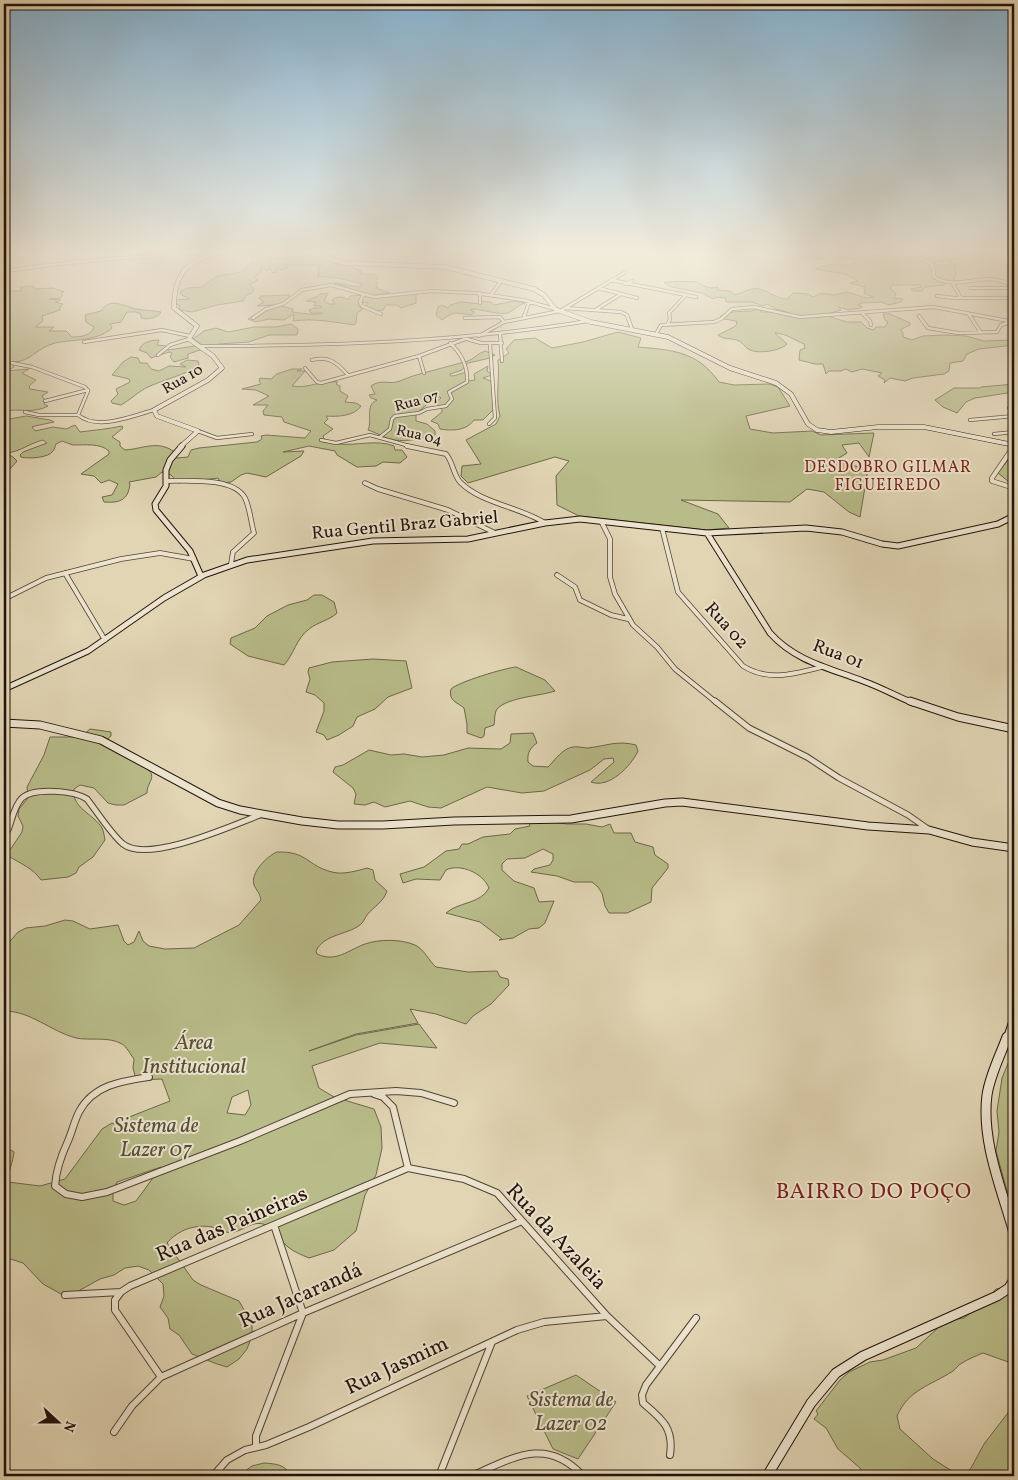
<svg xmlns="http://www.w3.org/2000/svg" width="1018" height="1480" font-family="Vollkorn,serif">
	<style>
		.green { fill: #b8bc89; stroke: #6d674a; fill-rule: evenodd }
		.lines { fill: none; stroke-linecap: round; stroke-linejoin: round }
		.river { fill: #97b6b6; fill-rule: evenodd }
		.street-far3-casing { stroke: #524335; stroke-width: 4 }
		.street-far2-casing { stroke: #524335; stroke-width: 5.5 }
		.street-far1-casing { stroke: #524335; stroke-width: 7 }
		.street-casing { stroke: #524335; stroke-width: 8 }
		.secondary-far3-casing { stroke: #22120b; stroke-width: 5 }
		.secondary-far2-casing { stroke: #22120b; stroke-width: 7 }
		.secondary-far1-casing { stroke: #22120b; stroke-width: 9 }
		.secondary-casing { stroke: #22120b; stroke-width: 11 }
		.street-far3 { stroke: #ece4ce; stroke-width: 2.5 }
		.street-far2 { stroke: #ece4ce; stroke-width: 4 }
		.street-far1 { stroke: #ece4ce; stroke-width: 5 }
		.street { stroke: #ece4ce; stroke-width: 6 }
		.secondary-far3 { stroke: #ece4ce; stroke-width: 4 }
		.secondary-far2 { stroke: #ece4ce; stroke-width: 5 }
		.secondary-far1 { stroke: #ece4ce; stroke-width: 7 }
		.secondary { stroke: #ece4ce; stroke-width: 9 }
		.labels { text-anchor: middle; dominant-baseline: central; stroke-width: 4; stroke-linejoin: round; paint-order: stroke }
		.far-street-label { font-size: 15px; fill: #22120b; stroke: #ece4ce }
		.far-neighbourhood-label { font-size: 16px; letter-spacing: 1px; fill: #7a1f14; stroke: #ece4ce }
		.street-label { font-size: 18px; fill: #22120b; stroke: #ece4ce }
		.near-park-label { font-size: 21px; font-style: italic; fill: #564e37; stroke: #ece4ce }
		.near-street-label { font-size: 21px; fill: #22120b; stroke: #ece4ce }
		.near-neighbourhood-label { font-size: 22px; letter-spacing: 1px; fill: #7a1f14; stroke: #ece4ce }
	</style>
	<rect width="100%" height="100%" fill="#e1d5b4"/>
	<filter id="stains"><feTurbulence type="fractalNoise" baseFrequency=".004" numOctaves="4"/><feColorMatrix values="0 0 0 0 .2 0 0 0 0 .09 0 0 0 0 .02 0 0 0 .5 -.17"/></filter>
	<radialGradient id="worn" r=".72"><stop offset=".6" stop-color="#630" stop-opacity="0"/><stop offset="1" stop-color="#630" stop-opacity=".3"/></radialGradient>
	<!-- green -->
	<path class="green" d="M791 252H939L943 259H960L935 262V264L948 266 947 264 949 262 959 264 953 265 956 268 954 269 956 273 954 280 958 282H945L944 285 925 287 922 291H913L911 289 921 287 920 285H892L890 288 896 294 894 298 903 299 901 302 888 305 882 302 861 303 858 305 862 306 861 308 848 310 839 307 841 310 824 315 847 322H861L867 328 873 330 876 327H885L888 322 885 320 883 314H890L910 323V325L900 330 903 332V337L912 340 923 336 946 335 966 336 984 341 1014 340V345L979 349 967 354 963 361 950 363 949 371 944 374 913 378 905 381 890 378 884 383 885 380 878 376 882 373 862 369 852 372 846 369 841 371H829L826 374 823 364H815L799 360 800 350 805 348 804 344C794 340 788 334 775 333L787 344C781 351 758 354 750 350 744 347 743 342 737 340 730 338 724 340 718 335L734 327 737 324 736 321 719 318C728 308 747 314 759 309L761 312H787L776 309 767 304 763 306 752 302H726V298L717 297 713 299 702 293 672 287 664 283C667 281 691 281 696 282 706 285 706 290 718 287V290L730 291 735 295C743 293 751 287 759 289 769 291 777 299 787 299L793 293 808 294 813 297 822 293 833 295 848 292 866 298 873 297 864 293 865 287 850 283 858 281 845 274 815 269C831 261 839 268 856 263L855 260 831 256C820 262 802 257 791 252Z
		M314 254 322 255 331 260 333 263 359 269 356 270 362 271 360 274H375L378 278 375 280 378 283 376 285 378 289 390 293 374 295 416 294V303L401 308 396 305H386L383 310 374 312 365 306 368 303 359 302 357 305 363 309 357 313 356 323 354 325C333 322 314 318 293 321L294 314 284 320 269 319 256 322 248 319 275 305 257 306 264 302 259 298 261 296 290 295 281 306 293 309 292 312C302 313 314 316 323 313H311L309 310 314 308H321V306H314L316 302 306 301 316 297 320 294 328 293 324 301 329 304H335L332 300C337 296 343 296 348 300L350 296 368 295 335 283 359 287 362 286V284C353 281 325 275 317 277L319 272 317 268 322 265H285L289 267 282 270 276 269 277 272 273 273 270 269 266 271 262 267 261 272 255 277 258 280 250 284 254 290 252 293 246 295 243 301 217 305 192 312 180 310 179 305 176 304 175 300 190 299 180 294 181 291 188 288 202 287 217 276 242 272C252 256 272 259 290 258 298 257 306 254 314 254Z
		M32 286 36 289 53 288 64 292 61 293 63 295 60 298 49 299 61 300 55 302 63 304 60 307V310L42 316 43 321 35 327H54L49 331H66L72 337C81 337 91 336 94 327L86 322 85 315 101 311C110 296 124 307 137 309 145 311 152 310 161 312L160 314C155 318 148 320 141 318V314L136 312H127L121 322 110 324 112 328C96 342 73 339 55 343 36 348 31 362 13 362L14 367 7 371 29 369 22 373 36 380 29 386 30 389 48 392 42 396 46 401 44 404 48 406C34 414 19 408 4 411V364L7 363 4 361V316L6 313 4 312V295L12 291H22L20 287Z
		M480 301 490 302 494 305 514 301 525 303C517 305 514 311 507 313 501 315 482 310 474 309L470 310 475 312 471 315C455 313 456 310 442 320L436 315 438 307 442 305 448 308 450 305 461 302 481 304Z
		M291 324 298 329 297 335H269L249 342 219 344 191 353 188 354V358L174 362 170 357 172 353 169 352 151 358 147 353 139 350C142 342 151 340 159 340L157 345 166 346 168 350 202 345 193 339 204 331 216 328 228 332 254 327H276Z
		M618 332 641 338 638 347C672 350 697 351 719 382L734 385 769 384 778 387 790 406 746 416 750 429 773 433 812 431 821 435 874 433 869 457 859 443 842 445 847 453 834 461 868 469 860 517 849 512 824 492 807 489 790 502 681 500 718 514 729 528 706 530 579 516 557 505 556 476 569 461 555 457 468 483 461 476 462 466 481 464 466 440 496 424 500 416C495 398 500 379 498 360L509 353 506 349 514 340 535 338 552 348 583 342Z
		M485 351 495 355 490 358 468 363 462 370 450 374 451 376C458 376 461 372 467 373L469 381 475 380 474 374 488 366 487 371 492 375 483 378 491 381 493 384 494 404V409L483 420H474C466 431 452 431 440 429L438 424 431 421 442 412V409L435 403 441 398 440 397C428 399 426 408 416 413V421L427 424 435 431V435C420 438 404 444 387 438 381 436 375 432 368 430 373 420 364 406 377 400L371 398 369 395 375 394 371 386C381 379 387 384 397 382 403 380 409 377 416 375 433 370 451 366 468 361 474 359 478 353 485 351Z
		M131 357 138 358 140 363H147L151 369 159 371 169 366 186 367 180 364 187 360 198 361 199 365C186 375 165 379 148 387 139 391 130 400 121 405L112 403 111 401 118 394 116 389 130 382 129 379 112 375 123 362Z
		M292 369H302L297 371H305L292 386C307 389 322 380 338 382L336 384 340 386V391L348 396 345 402 356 403 361 406C355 416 337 417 326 416L328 419 324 423 333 429 323 436 324 439C329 441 334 444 339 444 357 446 376 439 394 446L395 450H402L407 457 400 463 383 462 376 466 357 467 337 455 335 451 309 446 283 452 304 451 301 456 266 477 247 473 241 475 231 482 221 483 218 478 178 483 171 475 162 472 156 477 129 482 130 484C128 501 119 503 104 502L102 497 112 495 118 484 109 480 101 483 94 476 81 474 109 454V451C100 443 85 445 73 445 69 444 66 442 62 441L56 444C55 446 55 449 53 451 49 458 28 459 21 457L20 455 23 452 47 443 43 440C30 443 20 452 6 453L13 457 17 461 4 476V420L26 416 50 420 54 422 35 426 32 427 35 431 53 427 66 429 75 425 80 432C95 430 108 429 122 426L123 428 112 437 120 442V446L125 450C142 449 157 440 173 451V456L177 458 188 457 191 450 199 448 257 442 262 439 261 436 266 435 305 438 311 431 284 422 282 417 264 415 263 411 268 405H253L269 396 256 390 242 389 261 384 259 381 260 378 271 379 277 374Z
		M1014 384V392L975 398 966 402 957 413 943 407 935 400 954 388H980L981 387Z
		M1014 452V486L998 473Z
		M314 595H322L334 602 337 613C330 620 318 622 309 629 296 639 294 654 284 665L248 656 230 644 231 638 255 628 267 616 288 605 307 600Z
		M373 659 406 661 412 688 388 697 375 709 357 717 353 726 339 735 327 740 324 735 316 732 324 711V703L315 695 306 692 310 679 308 672 309 668 332 662Z
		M516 667 545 680 555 691C541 696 508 697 497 709 494 714 495 720 494 725L485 728 484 736 481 738 467 733V724L464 708C457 702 448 701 451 689 458 682 505 668 516 667Z
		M90 729 111 732V736L105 741 148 769C157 778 147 782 147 793L124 805H116L108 803 94 788 80 785 74 789C71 808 94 814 102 828 104 832 104 836 105 840L93 857 79 867 76 873 68 877 41 880C34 869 20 863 8 856L10 850 22 832 23 826 18 816 19 809 28 798 27 787 44 755 50 737H81Z
		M533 733 537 743C530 748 527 753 528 762L533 766 548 767C555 760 563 748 573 747 577 746 583 748 588 748 606 746 617 740 636 745L638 751C631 766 609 789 591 782L614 762 613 758 604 759 590 770 544 791 522 793 487 787 441 808 428 807 410 801 385 807 374 802 365 805 354 804 356 794 353 788 333 772 335 767 343 765 369 750 391 755 404 754 422 757 444 755 468 748 501 749 510 743 511 734Z
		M536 820 567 824H586L602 827 610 824 614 833H631L635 842 653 847 655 855 668 864V868L652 888 651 902 627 913H609L605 906 602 893 598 887 592 882H574L557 876 531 872 534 869 550 865 553 860V854L543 849 525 858 507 859 502 864V870L514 881 534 888 539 902 554 901 545 923 539 928 529 929 513 938 499 940 502 939 480 922 446 913C458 902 481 904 489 888 483 873 460 863 446 870L440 880 416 879 403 883 400 874 424 867 446 851 459 849 462 844H468L483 837 510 834 515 829 530 826 529 823Z
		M277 852C308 851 307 866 332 872 342 875 357 871 367 868L373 870 375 880 387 891C383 903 374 906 367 915 365 918 363 923 360 925 347 935 324 934 316 951L317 954C336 963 348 950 365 944 379 939 401 939 415 945 424 949 429 961 436 967L468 972 497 971 500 977 508 979 509 985 491 1004 473 1016 466 1024 436 1014 410 1009 418 1023 356 1034 309 1051 356 1035 419 1024 437 1048 380 1043 312 1066 319 1088 334 1097 374 1109 381 1127 382 1148 376 1175 365 1195 356 1231 334 1250 309 1258C302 1255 294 1252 288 1247 280 1241 275 1227 263 1224 252 1221 244 1230 234 1232 225 1234 220 1229 212 1227 195 1224 178 1230 167 1243L193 1280 201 1285 239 1301 252 1324V1336L247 1349 239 1359 227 1367 217 1364 192 1354 179 1335 170 1329 168 1318 160 1307 164 1296 163 1284 149 1270 138 1266 125 1268 114 1275 100 1279 73 1294H61L43 1284 23 1263 4 1257V1146L14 1152C13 1163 8 1171 8 1182L40 1186 65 1179 102 1129 112 1123 117 1125 119 1121 170 1101 162 1079 136 1080 133 1068 134 1059C130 1054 127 1047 122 1044 108 1036 90 1041 76 1038 50 1031 31 1011 4 1011V948L18 932 26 928 45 926 65 920 73 921 90 929 118 925 124 941 128 945 134 942 139 931 143 941 149 946 165 949 194 948 239 925 261 900C260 893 256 890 254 885 250 873 267 856 277 852ZM248 1090 251 1105 245 1115 227 1113 232 1097ZM161 1167 136 1201 124 1205 113 1201V1190L117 1182Z
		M1014 1049V1217L996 1151 999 1132 997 1111 1002 1078Z
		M1014 1276V1364L983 1353C976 1356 968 1359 962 1363 958 1365 956 1369 953 1371 930 1386 909 1389 897 1416L900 1429 933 1459 960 1476H865L860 1468 838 1449 826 1428 814 1419 818 1414 816 1411 840 1380 849 1372 870 1362 883 1360 916 1348 941 1325 951 1320 964 1318 985 1301 996 1289 1007 1287Z
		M576 1375 616 1402 578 1459 553 1449 527 1396Z
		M1014 1405V1476H963L971 1468 984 1444Z
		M264 1463C276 1464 285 1464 291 1476H238L252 1466Z"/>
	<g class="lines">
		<!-- river -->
		<path class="river" d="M972 252H977L1014 268V271L972 253Z"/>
		<!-- street-far3 casing -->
		<g class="street-far3-casing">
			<path id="street-far3" d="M71 252 77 261
				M912 252 933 266 934 277C961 293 981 268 1014 286
				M985 252 1014 266
				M4 271C74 261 143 255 214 253
				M611 280 686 295 669 313 670 319 668 324
				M625 284 632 281
				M953 284 961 298
				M598 288 637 298
				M971 288H1014
				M480 293V303
				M363 295 360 302 362 306 381 314
				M491 295 501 281
				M686 295 696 297
				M937 296 955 298H1014
				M565 308 621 312 627 315 632 329
				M597 309 621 294
				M862 313 870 321 871 325
				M968 313 981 333
				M919 316 928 328 958 333 997 332 1001 325 1011 322
				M524 317 529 302
				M253 318 266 309 283 304 302 290 331 285 374 297 431 291 475 293 523 300 555 309
				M465 318 500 317 504 322
				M500 334 502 361
				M656 334 661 325 714 322 721 319 732 309 754 307 800 317 934 307 1014 322
				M479 336 504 322 560 311 624 273
				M467 339 481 343H502
				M84 342 162 330 190 336
				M200 346C330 346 460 342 588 321
				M158 355 170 345 189 339
				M419 356 424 373
				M312 360C329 356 336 362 347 374
				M12 363 32 367 85 387 88 391 78 415C98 431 132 416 154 410
				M305 368 317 382 321 383 419 356 465 339
				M45 401 88 390
				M1009 408 1014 410
				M25 412 39 415H78
				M970 420 1014 416
				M489 424 495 418 490 344
				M198 431 217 438 252 434
				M994 434 1014 432
				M380 437 390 429 392 419 395 416 419 413 427 409 446 406 452 399 449 392 467 382C468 366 462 354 450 343
				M321 440 336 443 370 435 413 447"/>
		</g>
		<!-- street-far2 casing -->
		<g class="street-far2-casing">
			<path id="street-far2" d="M407 446 446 454C453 462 453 474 460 482 480 503 520 507 545 523
				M1014 446 992 478V481L1014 488
				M167 481C188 481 234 477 245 498 250 508 251 523 254 533L233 552 231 564
				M365 483 378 489 448 510 495 533
				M601 521 610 539V577L615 594 633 625 657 647 675 669 717 703
				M662 528 678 592 743 666C769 682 794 674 822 667
				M65 573 105 640
				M557 575 575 587 580 600 611 615 628 619
				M4 599 46 578 121 559 160 553 194 559"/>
		</g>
		<!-- street-far1 casing -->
		<g class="street-far1-casing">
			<path id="street-far1" d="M715 701 749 728 807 757 839 778 908 815 928 829
				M8 830C12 820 14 806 22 798 34 787 75 791 87 799 97 812 112 835 123 844 148 864 233 825 260 815"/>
		</g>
		<!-- street casing -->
		<g class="street-casing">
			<path id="street" d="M149 1077C122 1081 93 1085 79 1112 74 1122 72 1132 68 1141 61 1156 56 1170 55 1186L66 1194 82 1197 107 1192 240 1141 350 1094 396 1091 421 1093 454 1103
				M374 1094 383 1097 393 1107 408 1168
				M408 1168 464 1179 497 1193 607 1316 660 1366
				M121 1292 115 1300V1310L161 1377
				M65 1295 121 1292 130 1286 408 1168
				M114 1432 132 1406 161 1377 303 1313 522 1221
				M256 1446V1436L303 1313 274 1225
				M670 1455C674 1428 662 1419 643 1403L642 1395 646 1385 696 1318
				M213 1476 227 1460 245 1450 266 1445 309 1427 517 1330 544 1322 607 1316
				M439 1476 492 1342
				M471 1476C513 1458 546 1436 583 1476"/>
		</g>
		<!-- secondary-far3 casing -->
		<g class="secondary-far3-casing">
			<path id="secondary-far3" d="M321 252 333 260 344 263 445 267 534 289 544 295 555 309 560 311 591 322 668 337 730 368 776 383 791 394 808 424 817 430 831 432 878 427H924L1014 445
				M180 447 198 431 157 416 154 410 208 380 222 368 213 356 189 339 197 326 174 308C174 270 190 259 225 252"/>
		</g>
		<!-- secondary-far2 casing -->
		<g class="secondary-far2-casing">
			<path id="secondary-far2" d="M182 446 170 460 166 470V486L155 504 156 510 190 551 201 576
				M707 533 770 633C795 661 829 668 863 681 880 687 896 696 913 703
				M4 689 88 651 164 598 204 575 247 560 373 541 468 539 545 523 580 519 707 533 806 528 842 532 882 544 898 546 998 524 1014 516"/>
		</g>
		<!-- secondary-far1 casing -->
		<g class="secondary-far1-casing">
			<path id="secondary-far1" d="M910 701 958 717 1014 729
				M4 723 40 725 101 740 218 803 240 810 302 821 338 825H383L454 821 571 819 665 803 682 802 868 826 929 830 972 842 1014 848
				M1007 1039 1014 1018"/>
		</g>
		<!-- secondary casing -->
		<g class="secondary-casing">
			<path id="secondary" d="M1007 1037C1000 1056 990 1075 987 1095 981 1141 1002 1190 1014 1233
				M767 1476 811 1403 836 1373 863 1356 997 1296 1009 1288 1014 1280"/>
		</g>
		<!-- street-far3 -->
		<use href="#street-far3" class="street-far3"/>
		<!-- street-far2 -->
		<use href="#street-far2" class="street-far2"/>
		<!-- street-far1 -->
		<use href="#street-far1" class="street-far1"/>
		<!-- street -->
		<use href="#street" class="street"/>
		<!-- secondary-far3 -->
		<use href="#secondary-far3" class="secondary-far3"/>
		<!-- secondary-far2 -->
		<use href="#secondary-far2" class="secondary-far2"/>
		<!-- secondary-far1 -->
		<use href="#secondary-far1" class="secondary-far1"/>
		<!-- secondary -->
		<use href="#secondary" class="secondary"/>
	</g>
	<!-- sky -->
	<linearGradient id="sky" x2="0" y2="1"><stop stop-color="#87b5d4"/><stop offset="0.55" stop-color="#f2ecdd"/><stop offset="1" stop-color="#f2ecdd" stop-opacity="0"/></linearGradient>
	<rect width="1018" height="459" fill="url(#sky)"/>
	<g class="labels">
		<!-- far-street labels -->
		<g class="far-street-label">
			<text transform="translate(183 380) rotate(-30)">Rua 10</text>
			<text transform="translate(417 402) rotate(-15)">Rua 07</text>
			<text transform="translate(419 436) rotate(13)">Rua 04</text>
		</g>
		<!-- far-neighbourhood labels -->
		<g class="far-neighbourhood-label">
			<text x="888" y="468">DESDOBRO GILMAR<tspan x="888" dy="18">FIGUEIREDO</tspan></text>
		</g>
		<!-- street labels -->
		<g class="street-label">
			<text transform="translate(405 526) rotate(-5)">Rua Gentil Braz Gabriel</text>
			<text transform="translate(726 626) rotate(48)">Rua 02</text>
			<text transform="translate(838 655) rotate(21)">Rua 01</text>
		</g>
		<!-- near-park labels -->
		<g class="near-park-label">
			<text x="194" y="1043">Área<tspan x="194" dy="24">Institucional</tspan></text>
			<text x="156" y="1126">Sistema de<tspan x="156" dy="24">Lazer 07</tspan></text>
			<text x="571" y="1400">Sistema de<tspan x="571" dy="24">Lazer 02</tspan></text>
		</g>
		<!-- near-street labels -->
		<g class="near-street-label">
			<text transform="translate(232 1225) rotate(-23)">Rua das Paineiras</text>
			<text transform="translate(556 1237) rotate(47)">Rua da Azaleia</text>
			<text transform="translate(301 1296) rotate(-24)">Rua Jacarandá</text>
			<text transform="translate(397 1366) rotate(-25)">Rua Jasmim</text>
		</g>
		<!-- near-neighbourhood labels -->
		<g class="near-neighbourhood-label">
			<text x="874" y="1192">BAIRRO DO POÇO</text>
		</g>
	</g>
	<!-- margin -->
	<rect width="1018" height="1480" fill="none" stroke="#e1d5b4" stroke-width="20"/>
	<rect x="5" y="5" width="1008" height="1470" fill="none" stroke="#22120b" stroke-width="2.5"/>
	<rect x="10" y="10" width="998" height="1460" fill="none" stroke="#22120b"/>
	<!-- north arrow -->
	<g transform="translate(58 1422) rotate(111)" stroke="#ece4ce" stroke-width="4" paint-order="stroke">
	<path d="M0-4L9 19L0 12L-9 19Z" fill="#22120b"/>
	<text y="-8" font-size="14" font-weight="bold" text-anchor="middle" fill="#22120b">N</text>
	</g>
	<rect width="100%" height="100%" filter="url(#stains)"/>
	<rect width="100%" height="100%" fill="url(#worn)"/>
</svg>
